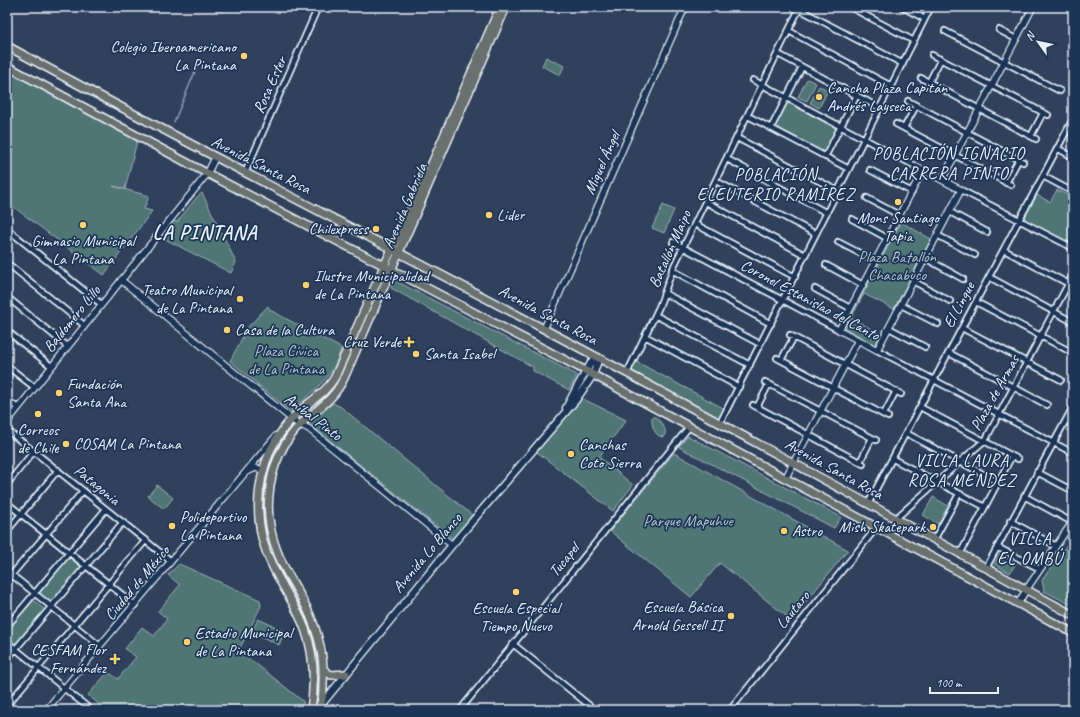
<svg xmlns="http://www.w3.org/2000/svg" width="1080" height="717" font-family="Caveat,sans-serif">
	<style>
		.green { fill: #507475; stroke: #9cb2b6 }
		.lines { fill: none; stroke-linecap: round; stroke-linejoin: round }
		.stream { stroke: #839fb4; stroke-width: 1.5 }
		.minor-casing { stroke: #e8f1f8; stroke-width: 8 }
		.tertiary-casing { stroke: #e8f1f8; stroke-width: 8 }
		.secondary-casing { stroke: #e8f1f8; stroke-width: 9 }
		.primary-casing { stroke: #e8f1f8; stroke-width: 10 }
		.minor { stroke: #1d3557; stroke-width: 4.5 }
		.tertiary { stroke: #1d3557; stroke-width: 5.5 }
		.secondary { stroke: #1d3557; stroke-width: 6 }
		.primary { stroke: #6b706d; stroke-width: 7 }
		.poi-dot { fill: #ffd166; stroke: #1d3557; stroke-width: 1.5 }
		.labels { text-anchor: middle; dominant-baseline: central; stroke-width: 3.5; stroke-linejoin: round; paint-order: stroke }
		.poi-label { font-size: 16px; fill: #e8f1f8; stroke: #1d3557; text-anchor: start }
		.street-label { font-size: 16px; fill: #e8f1f8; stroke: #1d3557 }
		.park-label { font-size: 16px; fill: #b3c5ca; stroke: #1d3557 }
		.neighbourhood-label { font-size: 17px; letter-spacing: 1px; fill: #e8f1f8; stroke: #1d3557 }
		.district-label { font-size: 20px; font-weight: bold; letter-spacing: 1px; fill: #e8f1f8; stroke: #1d3557 }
	</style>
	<rect width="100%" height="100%" fill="#30415c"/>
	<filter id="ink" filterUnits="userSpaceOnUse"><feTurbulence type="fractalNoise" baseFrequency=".025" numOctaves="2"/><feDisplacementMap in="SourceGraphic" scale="8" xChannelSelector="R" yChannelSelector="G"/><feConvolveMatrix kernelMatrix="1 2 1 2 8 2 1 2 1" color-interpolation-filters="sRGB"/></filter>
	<g filter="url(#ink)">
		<!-- green -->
		<path class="green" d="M546 57 564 66 560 75 542 66Z
			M7 71 137 141 125 189 113 186 149 196 144 209 152 211 104 275 7 202Z
			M807 79 816 83 807 101 798 97Z
			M819 86 828 90 819 108 810 103Z
			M787 102 837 129 824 154 773 127Z
			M1057 190 1073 198V245L1024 219 1037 195 1050 202Z
			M202 193 236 262 231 273 161 237 172 221 177 222 197 197Z
			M663 205 674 210 664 233 652 228Z
			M901 222 931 239 894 309 864 294 851 318 881 334 875 345 845 328Z
			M394 280 577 375 569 390 533 371V367L391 288Z
			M268 306 270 310 341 348C335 376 313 392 292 409L291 412 230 361 248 327Z
			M635 361 725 409 720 419 630 371Z
			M581 398 626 420 599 457 633 485 613 511 537 452Z
			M333 403 341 407 472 515 453 539 309 424Z
			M652 417H655C662 422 668 430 664 437 655 437 651 426 652 417Z
			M688 436 841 517 834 528 679 447Z
			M674 453 848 550 791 620 720 563 691 597 610 531Z
			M157 485 173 498 164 509 148 496Z
			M933 497 948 506 938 524 923 515Z
			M1073 536V606L1044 591 1042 580Z
			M1000 554 1016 563 1010 573 994 564Z
			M69 557 82 567 50 603 38 594Z
			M179 564 260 600 261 606 240 648 239 653 255 663 304 702 298 710H106L88 695 108 672 118 679 136 657 125 649 142 627 154 636 167 619 158 611 180 585 168 575Z
			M33 600 45 610 15 646 7 639V630Z
			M258 619 285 631 279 645 252 632Z"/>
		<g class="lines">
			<!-- stream -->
			<path class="stream" d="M221 12 223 7
				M174 122 197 67"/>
			<!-- minor casing -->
			<g class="minor-casing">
				<path id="minor" d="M311 7 317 10
					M850 7 914 41
					M902 7 925 19
					M799 9 903 64
					M999 30 1016 39
					M789 31 891 86
					M945 31 1060 91
					M778 54 880 108
					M932 55 1048 115
					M921 78 1036 139
					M753 80 923 170
					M929 82 941 59
					M908 101 1023 162
					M748 116 849 169
					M896 124 1011 185
					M771 128 802 67
					M904 128 916 106
					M1031 136 1043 113
					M737 138 838 191
					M1057 148 1073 157
					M825 157 857 95
					M727 159 827 213
					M870 170 912 192
					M245 173 318 7
					M1043 176 1073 192
					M716 181 816 234
					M1006 183 1019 159
					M961 190 1073 248
					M867 198 899 215
					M706 202 805 255
					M950 212 987 232
					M852 219 887 238
					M695 224 795 277
					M7 229 101 304
					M937 235 975 255
					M673 242 839 330
					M838 242 875 261
					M1004 250 1073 286
					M925 258 963 279
					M7 263 84 325
					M826 265 863 285
					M672 270 771 324
					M989 277 1073 322
					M913 281 950 301
					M815 289 850 308
					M664 293 760 344
					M7 297 67 346
					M976 302 1073 353
					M901 305 938 324
					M655 315 750 365
					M889 328 925 347
					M962 328 1061 380
					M7 331 51 366
					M790 335 901 394
					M645 336 739 387
					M877 350 1073 453
					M949 353 1047 405
					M777 358 888 417
					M781 360 794 337
					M7 366 34 387
					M627 373 659 307 674 266 800 7
					M765 382 876 440
					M7 400 18 408
					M753 405 863 464
					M757 407 769 384
					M920 407 1018 459
					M884 414 896 391
					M1066 420 1073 424
					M720 423 931 7
					M7 430 171 561
					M906 433 998 482
					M893 459 985 507
					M860 462 872 438
					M1037 472 1073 491
					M7 484 34 451
					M1024 496 1072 522
					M7 503 135 605
					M868 504 1073 119
					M895 519 986 439 1073 275
					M1010 521 1056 546
					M7 531 58 470
					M934 540 959 494
					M997 547 1040 569
					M960 554 1012 456
					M986 568 1073 407
					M7 571 100 646
					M7 580 83 491
					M7 626 106 509
					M7 642 91 710
					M513 644 595 710
					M7 659 123 522
					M7 705 146 540
					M460 710 689 427
					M730 710 877 527"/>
			</g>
			<!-- tertiary casing -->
			<g class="tertiary-casing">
				<path id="tertiary" d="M923 170 961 190 877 350 839 330Z
					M942 180 1033 7
					M121 280 294 421 309 429 452 545
					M544 329 685 7
					M7 422 207 174 215 158
					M247 472 255 468 264 470
					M785 479 858 340
					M1018 604 1026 590 1073 521
					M46 710 276 436"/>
			</g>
			<!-- secondary casing -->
			<g class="secondary-casing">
				<path id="secondary" d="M566 408 577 387 595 356
					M321 705 452 545 576 400 593 375 599 358"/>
			</g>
			<!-- primary casing -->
			<g class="primary-casing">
				<path id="primary" d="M7 46C185 143 365 234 544 329 722 423 897 520 1073 615
					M7 66 195 167 586 371 1073 633
					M324 670 331 675 346 674
					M311 710C315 682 315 656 305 629 297 607 283 588 273 567 254 530 254 487 271 449 279 433 289 420 303 408 315 398 327 391 335 377L384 266 420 191 500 7
					M317 710C323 703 323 693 323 684 325 653 316 624 301 597 293 582 283 568 277 551 270 533 267 514 269 495 271 468 283 440 303 422 320 407 334 399 344 378L506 7"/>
			</g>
			<!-- minor -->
			<use href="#minor" class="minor"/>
			<!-- tertiary -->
			<use href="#tertiary" class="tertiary"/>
			<!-- secondary -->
			<use href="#secondary" class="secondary"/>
			<!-- primary -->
			<use href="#primary" class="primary"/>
		</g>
	</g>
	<!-- markers -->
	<g class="poi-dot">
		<circle cx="244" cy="56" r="4"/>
		<circle cx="819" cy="97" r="4"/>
		<circle cx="898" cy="202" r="4"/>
		<circle cx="489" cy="215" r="4"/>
		<circle cx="83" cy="225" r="4"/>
		<circle cx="376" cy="229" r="4"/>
		<circle cx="306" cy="285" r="4"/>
		<circle cx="240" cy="299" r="4"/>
		<circle cx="227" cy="330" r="4"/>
		<path d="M407 336h4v4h4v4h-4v4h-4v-4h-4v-4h4z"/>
		<circle cx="416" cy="354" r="4"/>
		<circle cx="59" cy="393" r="4"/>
		<circle cx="38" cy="414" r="4"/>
		<circle cx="66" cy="444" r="4"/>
		<circle cx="571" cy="454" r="4"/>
		<circle cx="172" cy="526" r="4"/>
		<circle cx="933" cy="527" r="4"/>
		<circle cx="784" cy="531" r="4"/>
		<circle cx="516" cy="592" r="4"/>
		<circle cx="731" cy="616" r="4"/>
		<circle cx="187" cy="642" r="4"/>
		<path d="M113 653h4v4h4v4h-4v4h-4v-4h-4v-4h4z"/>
	</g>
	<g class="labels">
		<!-- poi labels -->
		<g class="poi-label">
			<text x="236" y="47" text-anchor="end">Colegio Iberoamericano<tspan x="236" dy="18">La Pintana</tspan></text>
			<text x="827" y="88">Cancha Plaza Capitán<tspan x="827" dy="18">Andrés Layseca</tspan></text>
			<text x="497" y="215">Lider</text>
			<text x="898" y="218" text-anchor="middle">Mons Santiago<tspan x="898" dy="18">Tapia</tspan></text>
			<text x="368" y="229" text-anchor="end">Chilexpress</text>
			<text x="83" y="241" text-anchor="middle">Gimnasio Municipal<tspan x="83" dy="18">La Pintana</tspan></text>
			<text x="314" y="276">Ilustre Municipalidad<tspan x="314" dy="18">de La Pintana</tspan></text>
			<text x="232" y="290" text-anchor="end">Teatro Municipal<tspan x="232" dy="18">de La Pintana</tspan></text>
			<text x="235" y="330">Casa de la Cultura</text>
			<text x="401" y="342" text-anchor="end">Cruz Verde</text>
			<text x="424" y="354">Santa Isabel</text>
			<text x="67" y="384">Fundación<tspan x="67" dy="18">Santa Ana</tspan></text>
			<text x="38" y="430" text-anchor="middle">Correos<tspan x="38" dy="18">de Chile</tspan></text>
			<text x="74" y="444">COSAM La Pintana</text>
			<text x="579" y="445">Canchas<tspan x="579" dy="18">Coto Sierra</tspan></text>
			<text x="180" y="517">Polideportivo<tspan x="180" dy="18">La Pintana</tspan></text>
			<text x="925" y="527" text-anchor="end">Mish Skatepark</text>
			<text x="792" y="531">Astro</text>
			<text x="723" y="607" text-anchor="end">Escuela Básica<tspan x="723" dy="18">Arnold Gessell II</tspan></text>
			<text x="516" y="608" text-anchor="middle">Escuela Especial<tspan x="516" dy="18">Tiempo Nuevo</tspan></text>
			<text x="195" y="633">Estadio Municipal<tspan x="195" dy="18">de La Pintana</tspan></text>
			<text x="106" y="650" text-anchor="end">CESFAM Flor<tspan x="106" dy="18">Fernández</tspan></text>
		</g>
		<!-- street labels -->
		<g class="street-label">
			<text transform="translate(270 85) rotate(-66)">Rosa Ester</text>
			<text transform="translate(602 163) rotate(-66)">Miguel Ángel</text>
			<text transform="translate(261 165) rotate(27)">Avenida Santa Rosa</text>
			<text transform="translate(405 206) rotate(-67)">Avenida Gabriela</text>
			<text transform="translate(670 249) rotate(-66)">Batallón Maipo</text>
			<text transform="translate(810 300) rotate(28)">Coronel Estanislao del Canto</text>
			<text transform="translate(959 305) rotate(-62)">El Lingue</text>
			<text transform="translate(548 315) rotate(28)">Avenida Santa Rosa</text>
			<text transform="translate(72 319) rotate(-51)">Baldomero Lillo</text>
			<text transform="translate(995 393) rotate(-61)">Plaza de Armas</text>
			<text transform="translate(313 417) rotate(37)">Aníbal Pinto</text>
			<text transform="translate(834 469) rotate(29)">Avenida Santa Rosa</text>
			<text transform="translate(97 485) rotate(39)">Patagonia</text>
			<text transform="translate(427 553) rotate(-50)">Avenida Lo Blanco</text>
			<text transform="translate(564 560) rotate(-51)">Tucapel</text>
			<text transform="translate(137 583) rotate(-50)">Ciudad de México</text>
			<text transform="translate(793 610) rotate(-51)">Lautaro</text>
		</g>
		<!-- park labels -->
		<g class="park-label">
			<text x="897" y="257">Plaza Batallón<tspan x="897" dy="18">Chacabuco</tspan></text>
			<text x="286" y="351">Plaza Cívica<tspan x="286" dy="18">de La Pintana</tspan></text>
			<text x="688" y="521">Parque Mapuhue</text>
		</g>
		<!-- neighbourhood labels -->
		<g class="neighbourhood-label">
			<text x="949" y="153">POBLACIÓN IGNACIO<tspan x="949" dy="20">CARRERA PINTO</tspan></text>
			<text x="776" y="174">POBLACIÓN<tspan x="776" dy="20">ELEUTERIO RAMÍREZ</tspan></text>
			<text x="962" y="460">VILLA LAURA<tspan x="962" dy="20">ROSA MÉNDEZ</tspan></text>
			<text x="1030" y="538">VILLA<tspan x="1030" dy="20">EL OMBÚ</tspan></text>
		</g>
		<!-- district labels -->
		<g class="district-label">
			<text x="205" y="232">LA PINTANA</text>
		</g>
	</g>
	<!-- margin -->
	<rect width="1080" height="717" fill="none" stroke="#1d3557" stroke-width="24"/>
	<rect x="12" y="12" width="1056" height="693" fill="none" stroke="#e8f1f8" stroke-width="1.5" filter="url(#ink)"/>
	<!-- north arrow -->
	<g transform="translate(1038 42) rotate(303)" stroke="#1d3557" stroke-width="3" paint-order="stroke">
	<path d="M0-3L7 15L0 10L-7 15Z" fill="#e8f1f8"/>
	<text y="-6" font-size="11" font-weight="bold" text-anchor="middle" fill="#e8f1f8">N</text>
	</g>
	<!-- scale -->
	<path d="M930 687v6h68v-6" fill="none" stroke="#e8f1f8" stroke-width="2"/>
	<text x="936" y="687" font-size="12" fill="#e8f1f8" stroke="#1d3557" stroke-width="3" paint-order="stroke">100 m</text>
</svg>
